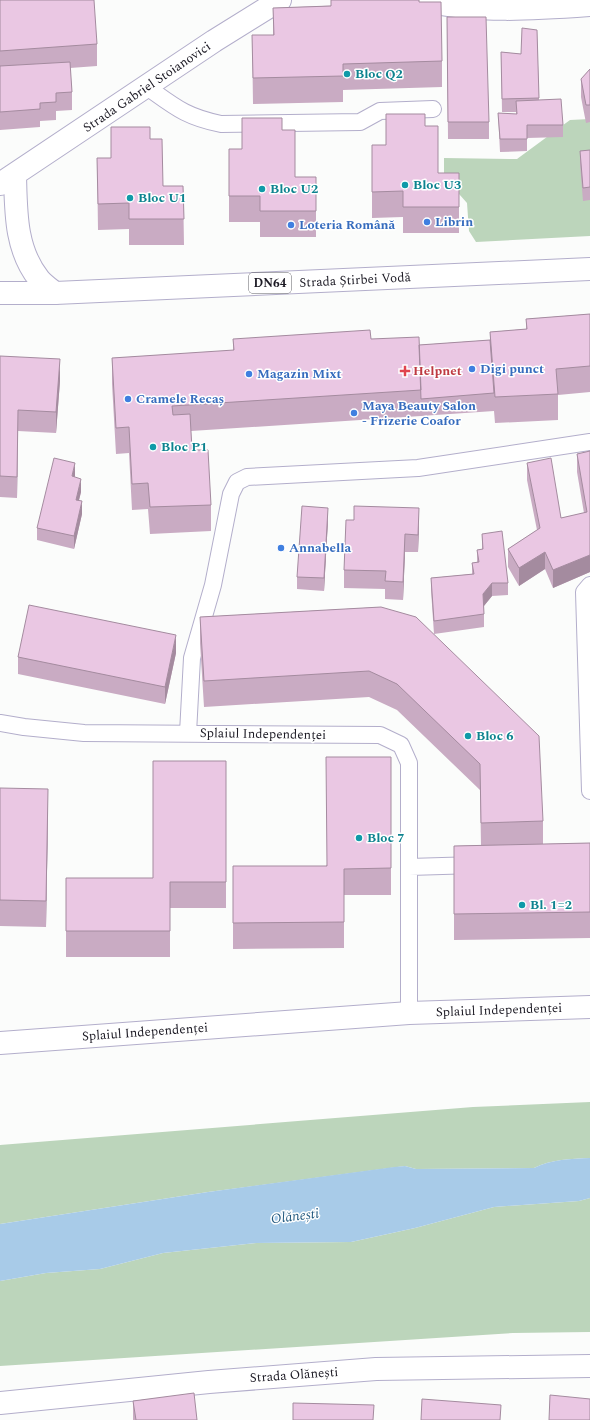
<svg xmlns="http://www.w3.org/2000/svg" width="590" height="1420" font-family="Spectral,serif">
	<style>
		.green { fill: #bcd5bb }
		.water { fill: #a8cbe8 }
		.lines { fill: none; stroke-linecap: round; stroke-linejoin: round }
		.lane-casing { stroke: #b3aecb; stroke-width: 18 }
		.street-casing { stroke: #b3aecb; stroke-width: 24 }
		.secondary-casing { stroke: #b3aecb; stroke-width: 24 }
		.primary-casing { stroke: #b3aecb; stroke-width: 24 }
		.lane { stroke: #fff; stroke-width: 16 }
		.street { stroke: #fff; stroke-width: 22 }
		.secondary { stroke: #fff; stroke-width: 22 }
		.primary { stroke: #fff; stroke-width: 22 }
		.wall { fill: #c9abc3 }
		.shaded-wall { fill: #a48b9f }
		.building { fill: #eac7e3; stroke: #a48b9f }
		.culture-dot { fill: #0f9aa8; stroke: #fff; stroke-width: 1.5 }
		.shop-dot { fill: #3f7fe0; stroke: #fff; stroke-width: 1.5 }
		.health-dot { fill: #e0444e; stroke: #fff; stroke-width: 1.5 }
		.labels { text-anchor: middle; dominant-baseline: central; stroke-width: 3; stroke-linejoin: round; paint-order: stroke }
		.shield { fill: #fff; stroke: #5f5e65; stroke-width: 1 }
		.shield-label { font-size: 12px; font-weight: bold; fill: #1b1923 }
		.culture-label { font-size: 13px; font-weight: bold; fill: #0d838f; stroke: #fff; text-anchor: start }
		.street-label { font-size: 13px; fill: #1b1923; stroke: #fff }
		.shop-label { font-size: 13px; font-weight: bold; fill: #366cbe; stroke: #fff; text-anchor: start }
		.health-label { font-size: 13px; font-weight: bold; fill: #be3a42; stroke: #fff; text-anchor: start }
		.water-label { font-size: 14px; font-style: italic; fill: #22597f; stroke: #fff }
	</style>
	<rect width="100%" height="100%" fill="#fbfcfb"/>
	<!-- green -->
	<path class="green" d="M590 119V236L476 242 469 231 467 203 444 177V158L517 159 570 120Z
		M590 1102V1158C571 1159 552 1159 534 1168L416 1169 405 1166 208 1192 0 1224V1145L473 1107Z
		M590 1198V1332L513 1333 0 1366V1281L46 1273 100 1269 163 1253 256 1243 351 1242 415 1228 494 1207 579 1201Z"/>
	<!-- water -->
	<path class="water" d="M590 1158V1198L579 1201 494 1207 415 1228 351 1242 256 1243 163 1253 100 1269 46 1273 0 1281V1224L208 1192 394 1167 405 1166 416 1169 534 1168C552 1159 570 1159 590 1158Z"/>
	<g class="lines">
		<!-- lane casing -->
		<g class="lane-casing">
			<path id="lane" d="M147 87C175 107 186 117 221 124L360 122 380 111 433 109
				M590 585 584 592 590 791
				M0 723 24 727 84 733 380 735 401 745 409 763V1013
				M188 733 192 658 213 585 231 494 237 482 247 477 418 468 590 442
				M409 867 476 865"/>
		</g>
		<!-- street casing -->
		<g class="street-casing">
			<path id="street" d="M422 0C476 13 535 9 590 5
				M15 175C16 211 15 249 39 279 43 284 50 289 55 293
				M0 184 214 41 280 0"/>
		</g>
		<!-- secondary casing -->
		<g class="secondary-casing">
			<path id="secondary" d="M0 1043 409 1013 590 1007
				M0 1403 209 1382 376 1369 590 1366"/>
		</g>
		<!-- primary casing -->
		<g class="primary-casing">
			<path id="primary" d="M0 293H55L590 269"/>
		</g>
		<!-- lane -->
		<use href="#lane" class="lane"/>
		<!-- street -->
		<use href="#street" class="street"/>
		<!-- secondary -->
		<use href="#secondary" class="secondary"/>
		<!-- primary -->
		<use href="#primary" class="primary"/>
	</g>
	<!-- wall -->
	<path class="wall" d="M0 0 97 44V66L70 68 72 92V110L56 111V120L40 121V127L0 130Z
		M419 2 442 61V87L343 90V102L253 104 252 35H273V8Z
		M447 17 489 122V139H448Z
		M537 30 539 100 563 125V137L527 138V151L500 152 498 113 516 114V112H502L501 52 521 54Z
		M590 69V122L586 123 581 97V79Z
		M425 126 438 173H459V233H403V217L372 218V145H386Z
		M282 130 295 177H316V237H260V222H229V149H242Z
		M150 139 163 186H183L184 245H129V229L98 230 97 158H111Z
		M590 150V200L583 201 580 164V151Z
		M590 314V392L558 395V420L495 423 494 411 421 416 191 431 192 450 211 505V531L150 534 148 509 132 510 129 453 116 454 112 384V358L233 351V339H371L419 345 490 340V332L526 329V319Z
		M0 356 60 381 56 433 18 431 17 498 0 497Z
		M590 451V572L553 588 545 569 519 586 508 567V549L537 530 527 480V463L561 518 584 513 577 472V454Z
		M75 476 74 477 81 492 79 500 82 514 74 549 37 540V528Z
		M328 520 324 591 297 589V577Z
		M419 526 418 552H405L403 600 385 599V589L344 588V570Z
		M482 534 508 583V595L492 596 484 606V627L434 634 431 590V578L472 574V563L477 562V550L482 549Z
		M381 607 543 821V844L590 843V938L454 940V846L481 845 480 790 397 710 369 697 204 707 200 643V617Z
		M176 653 165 704 18 674V657Z
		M391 757V895H344V948L233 949V866H326Z
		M226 761V908H170V957H66V878H153Z
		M0 788 48 815 46 927 0 926Z
		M133 1401 197 1420H133Z"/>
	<!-- shaded-wall -->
	<path class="shaded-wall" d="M60 359V381L56 433V412Z
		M18 410V431L17 498V477Z
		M75 463V476L72 489V476Z
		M81 479V492L76 512V500Z
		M82 501V514L74 549V536Z
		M328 508V520L324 591V578Z
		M419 508V526L418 552V535Z
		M405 534V552L403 600V582Z
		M545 552V569L519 586V568Z
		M590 555V572L553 588V570Z
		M492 583V596L483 607V594Z
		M176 635V653L165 704V687Z
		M48 789V815L46 927V901Z"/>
	<!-- building -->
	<path class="building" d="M0 0H94L97 44 0 51Z
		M331 0H419V2H441L442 61 343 64V76L253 78 252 35H274L273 8 331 6Z
		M447 17H486L489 122H448Z
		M522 28 537 30 539 98 502 99 501 52 521 54Z
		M70 62 72 92 56 93V102L40 103V109L0 112V66Z
		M590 69V105H586L581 79Z
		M561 99 563 125H527V139H500L498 113 517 114 516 101Z
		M386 114H425V126H438V173H459V207H403V191L372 192V145H386Z
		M242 118H282V130H295V177H316V211H260V196H229V149H242Z
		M111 127H150V139H162L163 186H183L184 219H129V203L98 204 97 158H111Z
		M590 150V187L583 188 580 151Z
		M590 314V366L556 369 558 394 495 397 490 332 527 329 526 319Z
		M370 330 371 339 419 337 421 390 172 406 173 415 190 414 192 450H208L211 505 150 507 148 483 132 484 129 427 116 428 112 358 234 350 233 339Z
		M490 340 494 393 421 399 419 345Z
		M0 356 60 359 56 412 18 410 17 477 0 476Z
		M590 451V555L553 570 545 552 519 568 508 549 540 528 527 463 551 458 561 518 587 512 577 454Z
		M54 458 75 463 72 476 81 479 76 500 82 501 74 536 37 528Z
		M302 506 328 508 324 578 297 577Z
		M354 506 419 508 418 535 405 534 403 582 385 581 386 571 344 570 346 520H354Z
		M502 531 508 583H492L483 594 484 614 434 621 431 578 474 574 472 563 479 562 477 550 483 549 482 534Z
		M29 605 176 635 165 687 18 657Z
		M381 607 416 617 539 736 543 821 481 823 480 764 397 684 369 671 204 681 200 617Z
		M326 757H391V868L344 869V922L233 923V866H327Z
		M153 761H226V882H170V931H66V878H153Z
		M0 788 48 789 46 901 0 900Z
		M590 843V912L454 914V846Z
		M194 1393 197 1420H136L133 1401Z
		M550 1395 590 1399V1420H549Z
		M422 1399 501 1405 500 1420H421Z
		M293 1403 374 1405 373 1420H293Z"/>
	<!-- markers -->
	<g class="culture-dot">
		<circle cx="347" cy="74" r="4"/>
		<circle cx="405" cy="185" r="4"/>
		<circle cx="262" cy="189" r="4"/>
		<circle cx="130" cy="198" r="4"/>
		<circle cx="153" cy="447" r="4"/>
		<circle cx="468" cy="736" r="4"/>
		<circle cx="359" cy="838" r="4"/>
		<circle cx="522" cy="905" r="4"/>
	</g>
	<g class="shop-dot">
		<circle cx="427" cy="222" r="4"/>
		<circle cx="291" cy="225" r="4"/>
		<circle cx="472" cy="369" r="4"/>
		<circle cx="249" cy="374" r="4"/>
		<circle cx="128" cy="399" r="4"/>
		<circle cx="354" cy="413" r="4"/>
		<circle cx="281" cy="548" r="4"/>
	</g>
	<path class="health-dot" d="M403 365h4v4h4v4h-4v4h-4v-4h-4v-4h4z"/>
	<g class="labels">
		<!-- shield labels -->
		<rect class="shield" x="249" y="273" width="42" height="20" rx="3"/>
		<g class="shield-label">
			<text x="270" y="283">DN64</text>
		</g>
		<!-- culture labels -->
		<g class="culture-label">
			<text x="355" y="74">Bloc Q2</text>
			<text x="413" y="185">Bloc U3</text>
			<text x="270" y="189">Bloc U2</text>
			<text x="138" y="198">Bloc U1</text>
			<text x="161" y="447">Bloc P1</text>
			<text x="476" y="736">Bloc 6</text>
			<text x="367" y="838">Bloc 7</text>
			<text x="530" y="905">Bl. 1=2</text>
		</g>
		<!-- street labels -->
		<g class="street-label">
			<text transform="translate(147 87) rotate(-34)">Strada Gabriel Stoianovici</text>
			<text transform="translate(355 280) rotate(-3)">Strada Știrbei Vodă</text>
			<text transform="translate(263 734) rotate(1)">Splaiul Independenței</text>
			<text transform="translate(499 1010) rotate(-2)">Splaiul Independenței</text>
			<text transform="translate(145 1032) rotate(-4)">Splaiul Independenței</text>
			<text transform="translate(294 1375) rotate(-4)">Strada Olănești</text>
		</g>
		<!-- shop labels -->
		<g class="shop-label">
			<text x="435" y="222">Librin</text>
			<text x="299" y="225">Loteria Română</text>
			<text x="480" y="369">Digi punct</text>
			<text x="257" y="374">Magazin Mixt</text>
			<text x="136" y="399">Cramele Recaș</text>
			<text x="362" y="406">Maya Beauty Salon<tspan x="362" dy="15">- Frizerie Coafor</tspan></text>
			<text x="289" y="548">Annabella</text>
		</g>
		<!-- health labels -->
		<g class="health-label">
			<text x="413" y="371">Helpnet</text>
		</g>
		<!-- water labels -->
		<g class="water-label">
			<text transform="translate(295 1216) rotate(-7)">Olănești</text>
		</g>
	</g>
</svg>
